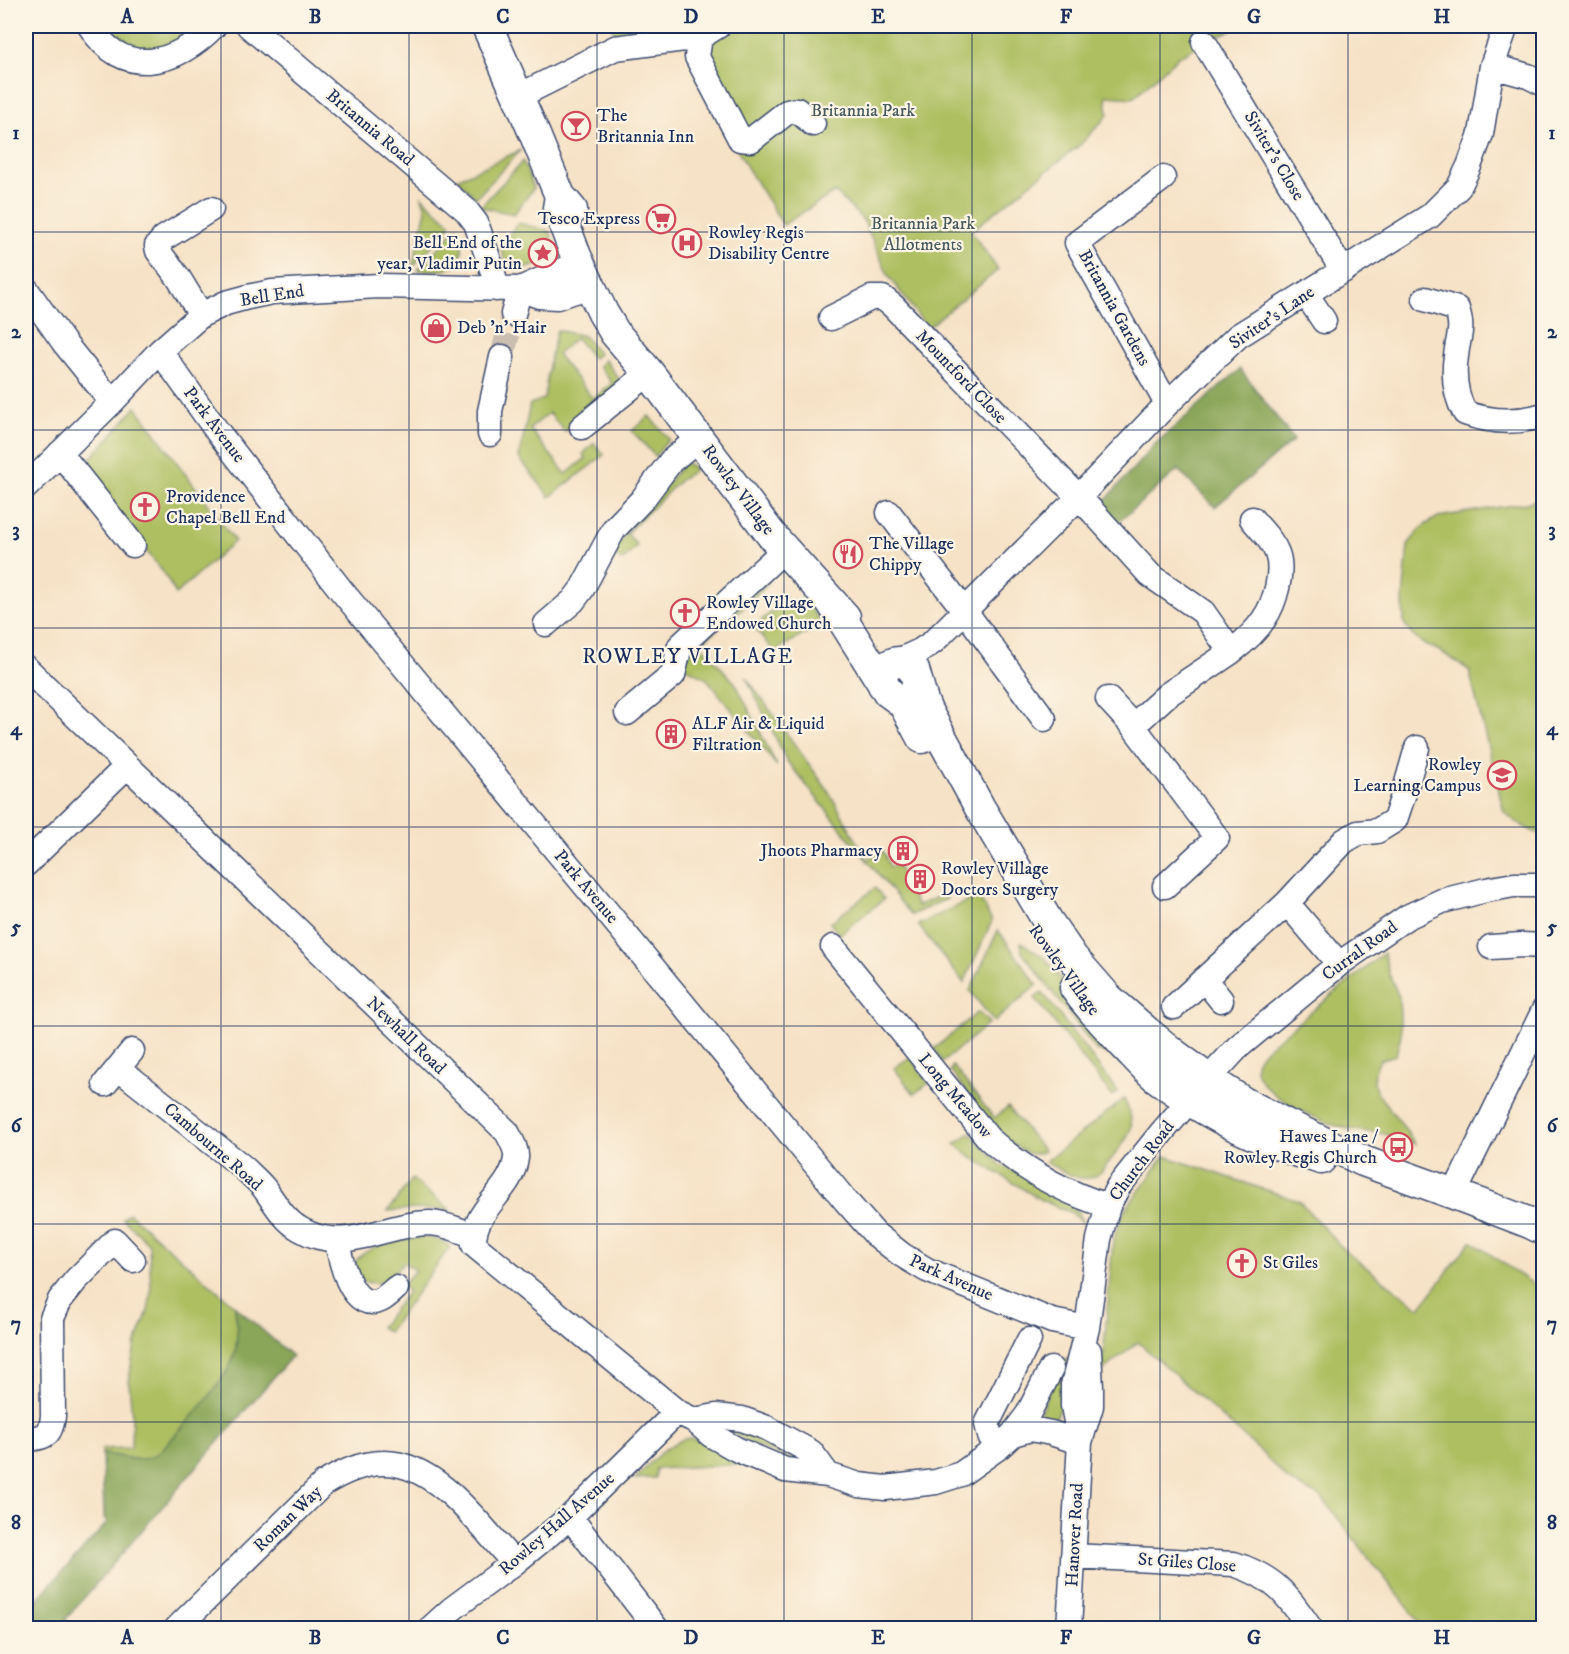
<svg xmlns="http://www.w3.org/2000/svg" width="1569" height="1654" font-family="'IM FELL DW Pica',serif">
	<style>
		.green { fill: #aebf62; stroke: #647760; stroke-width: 1.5 }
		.forest { fill: #8aa658; stroke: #526a5b; stroke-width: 1.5 }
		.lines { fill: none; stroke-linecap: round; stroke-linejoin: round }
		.minor-tunnel { stroke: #cabeb1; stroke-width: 24; stroke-dasharray: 24 12; stroke-linecap: butt }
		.minor-casing { stroke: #3c4a6e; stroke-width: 27 }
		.major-casing { stroke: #3c4a6e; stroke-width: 33 }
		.minor { stroke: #fff; stroke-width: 24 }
		.major { stroke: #fff; stroke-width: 30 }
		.grid { fill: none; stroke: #1b2f5e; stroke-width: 1.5; stroke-opacity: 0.55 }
		.labels { text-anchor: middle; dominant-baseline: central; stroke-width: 4.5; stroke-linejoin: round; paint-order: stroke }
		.park-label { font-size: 18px; fill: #475a5f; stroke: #fcf5e5 }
		.poi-label { font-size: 18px; fill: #1b2f5e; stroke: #fcf5e5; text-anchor: start }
		.street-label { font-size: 18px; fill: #1b2f5e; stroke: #fcf5e5 }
		.quarter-label { font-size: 21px; letter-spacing: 1.5px; fill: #1b2f5e; stroke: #fcf5e5 }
		.neatline { fill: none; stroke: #1b2f5e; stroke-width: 2 }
		.grid-label { font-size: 20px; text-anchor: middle; font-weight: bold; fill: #1b2f5e }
	</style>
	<rect width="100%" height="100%" fill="#fcf5e5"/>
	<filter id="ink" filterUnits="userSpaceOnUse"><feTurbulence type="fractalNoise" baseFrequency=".0167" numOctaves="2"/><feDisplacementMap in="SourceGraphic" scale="12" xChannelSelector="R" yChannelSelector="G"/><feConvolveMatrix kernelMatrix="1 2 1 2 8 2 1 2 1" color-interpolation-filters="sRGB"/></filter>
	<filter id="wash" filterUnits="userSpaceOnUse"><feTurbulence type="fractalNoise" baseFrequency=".008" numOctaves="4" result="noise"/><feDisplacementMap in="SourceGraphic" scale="24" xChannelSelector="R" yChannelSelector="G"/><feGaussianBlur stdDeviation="1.35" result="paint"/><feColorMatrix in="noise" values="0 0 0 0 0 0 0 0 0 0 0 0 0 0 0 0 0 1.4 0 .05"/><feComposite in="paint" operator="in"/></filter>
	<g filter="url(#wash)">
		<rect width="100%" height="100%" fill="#f6e2c6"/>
		<!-- green -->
		<path class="green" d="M98 26H204L187 43 133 53Z
			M611 26H1242L1204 42 1178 57 1133 98 1106 96 1108 115 1081 144 971 231 998 270 927 328 888 275 864 221 835 192 783 225 746 166 701 80 682 33 619 40Z
			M521 150 476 198 457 179Z
			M523 161 534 188 514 214 480 207Z
			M422 197 451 224 412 268 426 210Z
			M518 223 550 231C552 239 555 248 551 255 544 265 517 274 507 264 504 259 502 251 500 246Z
			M457 227C462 235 463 242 462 251 459 274 436 271 418 270Z
			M557 330 584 336 599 354 593 358 576 338 557 354 593 399 612 383 599 366 605 360 623 385 565 432 549 413 530 429 566 474 586 458 583 454 594 443 604 455 550 497 519 458 530 404 544 399 550 359Z
			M136 407 235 541 176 594 163 572 80 468 102 446Z
			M649 416 669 439 655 456 632 431Z
			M685 462 696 469 679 481 627 533 637 546 622 561 612 552 626 533Z
			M1543 498H1544L1543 835C1527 830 1516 823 1504 812L1469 670 1440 651 1422 643 1412 635 1404 623 1403 599 1408 545 1416 534 1425 525 1438 517 1526 503Z
			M770 578C765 594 715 630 700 644L736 684 777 766 707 679 679 663Z
			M795 601 809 606 823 624 783 646 775 653 754 627C767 616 778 604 795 601Z
			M746 677 829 792 867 859 883 851 890 867 897 864 917 906 944 894 947 899 911 915 787 761Z
			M875 888 884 899 839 935 830 923Z
			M978 896 992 921 964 983 918 925Z
			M998 930 1037 985 994 1022 970 991Z
			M1021 942 1046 959 1088 1014 1133 1061 1097 1051 1022 952Z
			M1384 953 1389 974 1399 997 1401 1035 1396 1055 1380 1060 1375 1071 1374 1084 1377 1093 1401 1123 1415 1144C1403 1140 1391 1135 1379 1133 1365 1131 1351 1130 1337 1126 1316 1119 1252 1092 1256 1064 1258 1055 1267 1048 1274 1042Z
			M1042 992 1118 1092 1112 1096 1035 998Z
			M978 1012 989 1023 943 1062 934 1049Z
			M910 1057 929 1083 914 1094 894 1068Z
			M953 1066 994 1118 1008 1107 1044 1151C1042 1152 1036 1154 1034 1154 1022 1154 1004 1137 996 1130L950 1070Z
			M1124 1099C1128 1107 1133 1118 1131 1127 1128 1141 1110 1160 1101 1172 1083 1188 1062 1170 1045 1162Z
			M970 1133 1001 1165 1065 1196 1075 1207 1083 1224 1072 1213 1041 1200 973 1158 955 1144Z
			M1165 1156 1299 1201 1346 1252 1420 1308 1471 1241 1543 1291V1625L1540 1628H1424L1322 1498 1289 1481 1262 1453 1138 1342 1102 1371 1113 1240 1125 1210Z
			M412 1179 450 1210 419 1209 388 1211Z
			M129 1213 235 1306C236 1321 239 1337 235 1352 227 1384 183 1425 161 1451 137 1468 126 1454 102 1454V1449L131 1448 132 1416 129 1383 131 1366 135 1346 148 1311 151 1292 149 1244 123 1219Z
			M427 1237 443 1242 450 1247 388 1332 380 1327 408 1292 402 1286 415 1270 404 1262C390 1279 385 1287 361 1281L354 1264C364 1244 406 1238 427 1237Z
			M1068 1357 1063 1402 1057 1416 1049 1422 1037 1420 1059 1366Z
			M728 1423 801 1456 796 1459C772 1452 745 1445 727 1428Z
			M690 1438 700 1440 746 1464 656 1469 655 1478 635 1479C651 1463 667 1441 690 1438Z"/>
		<!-- forest -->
		<path class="forest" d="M1240 369 1294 440 1215 507 1178 470 1116 524 1103 503 1154 445Z
			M235 1306 292 1356 65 1620 73 1628H26V1611L107 1523 104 1517 102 1454C126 1454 137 1468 161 1451 183 1425 227 1384 235 1352 239 1337 236 1320 235 1306Z"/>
	</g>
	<g filter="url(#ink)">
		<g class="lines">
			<!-- minor-tunnel -->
			<path class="minor-tunnel" d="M502 357 513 314"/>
			<!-- minor casing -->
			<g class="minor-casing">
				<path id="minor" d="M90 26C123 80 177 65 214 26
					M249 26 466 210 476 223 493 272 496 289
					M700 37 697 57 740 139 751 140 787 112 797 110 813 124
					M1204 42 1343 271
					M1492 66 1528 76 1544 84
					M519 96 615 48 700 37 718 26
					M1163 178 1077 243 1167 404
					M26 289 65 344 112 402
					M520 289 579 263
					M1306 294 1324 321
					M1425 299 1457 309C1464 330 1458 336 1456 356 1453 376 1455 395 1465 413 1490 422 1518 423 1544 415
					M513 314 520 289
					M201 315 178 277 158 251 157 246 164 238 211 209
					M831 318 871 298H883L893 306 1093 512 1150 575 1203 612 1231 652 1167 695 1133 726 1217 838 1165 886
					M160 351 217 431 341 590 845 1200 875 1234 902 1255 927 1270 1052 1321 1087 1328
					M582 427 649 373
					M490 434V411L502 357
					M60 453 133 545
					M26 487 112 402 160 351 201 315 226 303 248 297 272 292 379 286 520 289 539 296 557 297 590 286
					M889 513 965 611 1044 719
					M546 624 573 601 582 589 614 529 642 500 671 461 699 438
					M1231 652C1243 643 1255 633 1264 619 1275 603 1284 572 1277 553 1272 540 1261 530 1252 519
					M896 662 920 651 933 642 1078 498 1167 404 1238 336 1430 216 1459 187 1469 166 1481 134 1492 66 1506 26
					M26 668 507 1132C511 1140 517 1149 516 1158 512 1192 472 1208 474 1245L677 1412 694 1420 711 1435 736 1449 785 1470 828 1475 859 1485 885 1488 936 1482 961 1474 999 1447 1013 1434 1031 1429 1051 1433 1080 1442
					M1108 699 1133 726
					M627 713 673 675 680 646 785 549
					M26 864 127 766
					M1287 903 1339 964
					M833 947 989 1139C1024 1170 1063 1192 1108 1206
					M1491 947 1522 945 1544 946
					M1204 979 1221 1000
					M1174 1007 1287 903 1344 841 1358 833 1377 831 1395 820 1405 790 1417 748
					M118 1068 244 1168C251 1175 258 1181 264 1188 275 1203 284 1220 300 1229 345 1256 384 1223 430 1223 445 1224 460 1230 474 1236
					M105 1084 132 1051
					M1454 1194 1544 1010
					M337 1241C340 1258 349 1302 372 1302 382 1302 389 1294 396 1288
					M694 1420 716 1416 742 1419 767 1428 811 1452 828 1475
					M1013 1434 1028 1414 1051 1369
					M26 1439C44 1438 51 1436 53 1416L52 1318 60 1300 76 1280 115 1241 133 1260
					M1080 1442 1073 1406V1385L1087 1328 1099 1239 1108 1206 1118 1187 1162 1132 1201 1087 1238 1047 1339 964 1407 917 1442 901 1486 890 1514 885H1544
					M999 1447 990 1436 987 1424 1029 1340
					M570 1517 656 1628
					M1073 1556 1234 1564C1274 1577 1287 1594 1310 1628
					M177 1628 323 1484C341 1473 361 1463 383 1463 437 1462 481 1527 514 1563
					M431 1628 452 1609 514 1563 570 1517 677 1412
					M1069 1628 1080 1442 1091 1406V1388L1089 1351"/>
			</g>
			<!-- major casing -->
			<g class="major-casing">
				<path id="major" d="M487 26 535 135 560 196 572 210
					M560 196 558 208 576 256 603 313 615 333 649 373 773 537 845 617
					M832 603 888 692 903 703 922 738
					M883 685C879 664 900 654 914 670L923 701 927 711 980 808 1047 920 1073 958 1108 998 1147 1032 1174 1054 1208 1079 1245 1103 1286 1124 1363 1161 1454 1194 1530 1223 1544 1230
					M1075 988C1089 1008 1107 1026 1123 1044 1134 1055 1144 1067 1156 1077 1205 1114 1262 1142 1321 1159"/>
			</g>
			<!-- minor -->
			<use href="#minor" class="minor"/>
			<!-- major -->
			<use href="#major" class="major"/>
		</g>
	</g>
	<!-- grid -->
	<path class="grid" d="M221 26V1628M409 26V1628M597 26V1628M784 26V1628M972 26V1628M1160 26V1628M1348 26V1628M26 232H1544M26 430H1544M26 628H1544M26 827H1544M26 1026H1544M26 1224H1544M26 1422H1544"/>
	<!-- icons -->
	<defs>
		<g id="bar-ring" transform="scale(1.5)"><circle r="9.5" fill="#fcf5e5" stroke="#d1495b" stroke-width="1.5"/><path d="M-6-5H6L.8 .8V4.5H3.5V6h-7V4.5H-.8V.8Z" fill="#d1495b"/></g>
		<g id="supermarket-ring" transform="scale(1.5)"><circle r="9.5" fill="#fcf5e5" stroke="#d1495b" stroke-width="1.5"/><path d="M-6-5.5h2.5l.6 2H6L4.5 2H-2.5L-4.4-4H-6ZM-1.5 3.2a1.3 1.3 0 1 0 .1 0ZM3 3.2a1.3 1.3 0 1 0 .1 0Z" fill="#d1495b"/></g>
		<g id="hospital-ring" transform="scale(1.5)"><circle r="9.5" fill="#fcf5e5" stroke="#d1495b" stroke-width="1.5"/><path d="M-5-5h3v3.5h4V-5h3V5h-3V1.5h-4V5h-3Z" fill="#d1495b"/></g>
		<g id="sight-ring" transform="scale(1.5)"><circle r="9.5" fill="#fcf5e5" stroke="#d1495b" stroke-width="1.5"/><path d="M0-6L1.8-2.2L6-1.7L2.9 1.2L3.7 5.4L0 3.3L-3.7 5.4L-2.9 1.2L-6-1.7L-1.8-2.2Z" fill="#d1495b"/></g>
		<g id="shop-ring" transform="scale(1.5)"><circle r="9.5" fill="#fcf5e5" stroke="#d1495b" stroke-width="1.5"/><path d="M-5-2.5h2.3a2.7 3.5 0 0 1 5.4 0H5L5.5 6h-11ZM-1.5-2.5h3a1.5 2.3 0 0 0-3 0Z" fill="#d1495b"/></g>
		<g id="church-ring" transform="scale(1.5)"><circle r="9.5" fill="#fcf5e5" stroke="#d1495b" stroke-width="1.5"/><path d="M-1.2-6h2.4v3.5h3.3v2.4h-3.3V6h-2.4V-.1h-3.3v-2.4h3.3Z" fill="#d1495b"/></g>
		<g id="restaurant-ring" transform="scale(1.5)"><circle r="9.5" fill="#fcf5e5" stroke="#d1495b" stroke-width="1.5"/><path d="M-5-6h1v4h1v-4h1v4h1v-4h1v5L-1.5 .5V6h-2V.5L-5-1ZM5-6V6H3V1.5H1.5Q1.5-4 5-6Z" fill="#d1495b"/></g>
		<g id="building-ring" transform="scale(1.5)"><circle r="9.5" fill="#fcf5e5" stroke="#d1495b" stroke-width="1.5"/><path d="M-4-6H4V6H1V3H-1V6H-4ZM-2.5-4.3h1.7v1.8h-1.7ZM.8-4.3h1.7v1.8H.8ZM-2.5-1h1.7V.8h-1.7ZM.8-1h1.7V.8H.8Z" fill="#d1495b"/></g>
		<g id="school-ring" transform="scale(1.5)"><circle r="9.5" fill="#fcf5e5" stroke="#d1495b" stroke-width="1.5"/><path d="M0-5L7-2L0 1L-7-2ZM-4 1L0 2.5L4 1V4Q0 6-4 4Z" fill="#d1495b"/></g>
		<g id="bus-ring" transform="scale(1.5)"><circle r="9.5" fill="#fcf5e5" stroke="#d1495b" stroke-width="1.5"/><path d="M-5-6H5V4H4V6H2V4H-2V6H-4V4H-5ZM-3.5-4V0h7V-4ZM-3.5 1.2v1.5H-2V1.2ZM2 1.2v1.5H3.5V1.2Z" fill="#d1495b"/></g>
	</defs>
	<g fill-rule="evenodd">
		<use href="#bar-ring" x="576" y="126"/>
		<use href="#supermarket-ring" x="661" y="219"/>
		<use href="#hospital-ring" x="687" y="243"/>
		<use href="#sight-ring" x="543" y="253"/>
		<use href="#shop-ring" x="436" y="328"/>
		<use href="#church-ring" x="145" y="507"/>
		<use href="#restaurant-ring" x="848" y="554"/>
		<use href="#church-ring" x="685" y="613"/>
		<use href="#building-ring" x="671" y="734"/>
		<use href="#school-ring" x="1502" y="775"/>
		<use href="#building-ring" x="903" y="851"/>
		<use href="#building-ring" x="920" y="879"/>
		<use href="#bus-ring" x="1398" y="1147"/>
		<use href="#church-ring" x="1242" y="1263"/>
	</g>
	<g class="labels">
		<!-- park labels -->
		<g class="park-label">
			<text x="863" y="111">Britannia Park</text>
			<text x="923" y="224">Britannia Park<tspan x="923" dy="21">Allotments</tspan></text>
		</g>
		<!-- poi labels -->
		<g class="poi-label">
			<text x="597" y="116">The<tspan x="597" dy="21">Britannia Inn</tspan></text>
			<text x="640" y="219" text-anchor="end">Tesco Express</text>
			<text x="708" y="233">Rowley Regis<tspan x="708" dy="21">Disability Centre</tspan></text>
			<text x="522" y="243" text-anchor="end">Bell End of the<tspan x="522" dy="21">year, Vladimir Putin</tspan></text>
			<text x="457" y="328">Deb 'n' Hair</text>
			<text x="166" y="497">Providence<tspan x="166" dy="21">Chapel Bell End</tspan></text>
			<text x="869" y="544">The Village<tspan x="869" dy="21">Chippy</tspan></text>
			<text x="706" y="603">Rowley Village<tspan x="706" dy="21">Endowed Church</tspan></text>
			<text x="692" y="724">ALF Air &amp; Liquid<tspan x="692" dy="21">Filtration</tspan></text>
			<text x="1481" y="765" text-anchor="end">Rowley<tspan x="1481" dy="21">Learning Campus</tspan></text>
			<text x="882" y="851" text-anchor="end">Jhoots Pharmacy</text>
			<text x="941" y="869">Rowley Village<tspan x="941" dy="21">Doctors Surgery</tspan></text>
			<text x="1377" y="1137" text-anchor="end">Hawes Lane /<tspan x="1377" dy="21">Rowley Regis Church</tspan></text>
			<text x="1263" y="1263">St Giles</text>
		</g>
		<!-- street labels -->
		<g class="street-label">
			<text transform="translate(370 128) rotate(40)">Britannia Road</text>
			<text transform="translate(1274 156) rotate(59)">Siviter's Close</text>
			<text transform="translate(272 296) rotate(-9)">Bell End</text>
			<text transform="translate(1114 308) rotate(61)">Britannia Gardens</text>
			<text transform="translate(1272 318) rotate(-34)">Siviter's Lane</text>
			<text transform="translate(961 377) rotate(46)">Mountford Close</text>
			<text transform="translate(214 425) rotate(53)">Park Avenue</text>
			<text transform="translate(738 490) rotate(53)">Rowley Village</text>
			<text transform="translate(586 887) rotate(50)">Park Avenue</text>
			<text transform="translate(1360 951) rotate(-36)">Curral Road</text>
			<text transform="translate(1064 970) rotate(54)">Rowley Village</text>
			<text transform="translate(406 1036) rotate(44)">Newhall Road</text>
			<text transform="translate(955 1096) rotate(50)">Long Meadow</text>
			<text transform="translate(213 1147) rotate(41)">Cambourne Road</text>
			<text transform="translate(1142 1161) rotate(-53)">Church Road</text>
			<text transform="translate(951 1278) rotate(24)">Park Avenue</text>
			<text transform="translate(288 1519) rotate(-44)">Roman Way</text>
			<text transform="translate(557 1524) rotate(-41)">Rowley Hall Avenue</text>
			<text transform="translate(1075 1535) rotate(-87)">Hanover Road</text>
			<text transform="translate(1187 1563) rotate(4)">St Giles Close</text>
		</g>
		<!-- quarter labels -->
		<g class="quarter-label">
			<text x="688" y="657">ROWLEY VILLAGE</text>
		</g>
	</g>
	<!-- margin -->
	<rect width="1569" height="1654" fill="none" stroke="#fcf5e5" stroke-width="66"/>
	<rect x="33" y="33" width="1503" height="1588" class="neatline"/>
	<g class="grid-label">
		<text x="127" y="23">A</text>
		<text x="315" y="23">B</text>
		<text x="503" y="23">C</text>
		<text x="691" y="23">D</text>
		<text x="878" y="23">E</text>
		<text x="1066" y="23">F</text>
		<text x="1254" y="23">G</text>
		<text x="1442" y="23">H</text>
		<text x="16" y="139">1</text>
		<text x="1552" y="139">1</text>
		<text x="16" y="338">2</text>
		<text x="1552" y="338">2</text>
		<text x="16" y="536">3</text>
		<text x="1552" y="536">3</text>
		<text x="16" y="735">4</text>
		<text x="1552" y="735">4</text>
		<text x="16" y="933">5</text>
		<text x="1552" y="933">5</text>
		<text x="16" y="1132">6</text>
		<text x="1552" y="1132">6</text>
		<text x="16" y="1330">7</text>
		<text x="1552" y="1330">7</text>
		<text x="16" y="1529">8</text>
		<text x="1552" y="1529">8</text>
		<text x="127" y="1644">A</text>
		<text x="315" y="1644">B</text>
		<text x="503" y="1644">C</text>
		<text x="691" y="1644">D</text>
		<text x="878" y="1644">E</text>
		<text x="1066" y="1644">F</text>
		<text x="1254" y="1644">G</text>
		<text x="1442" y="1644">H</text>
	</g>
</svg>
